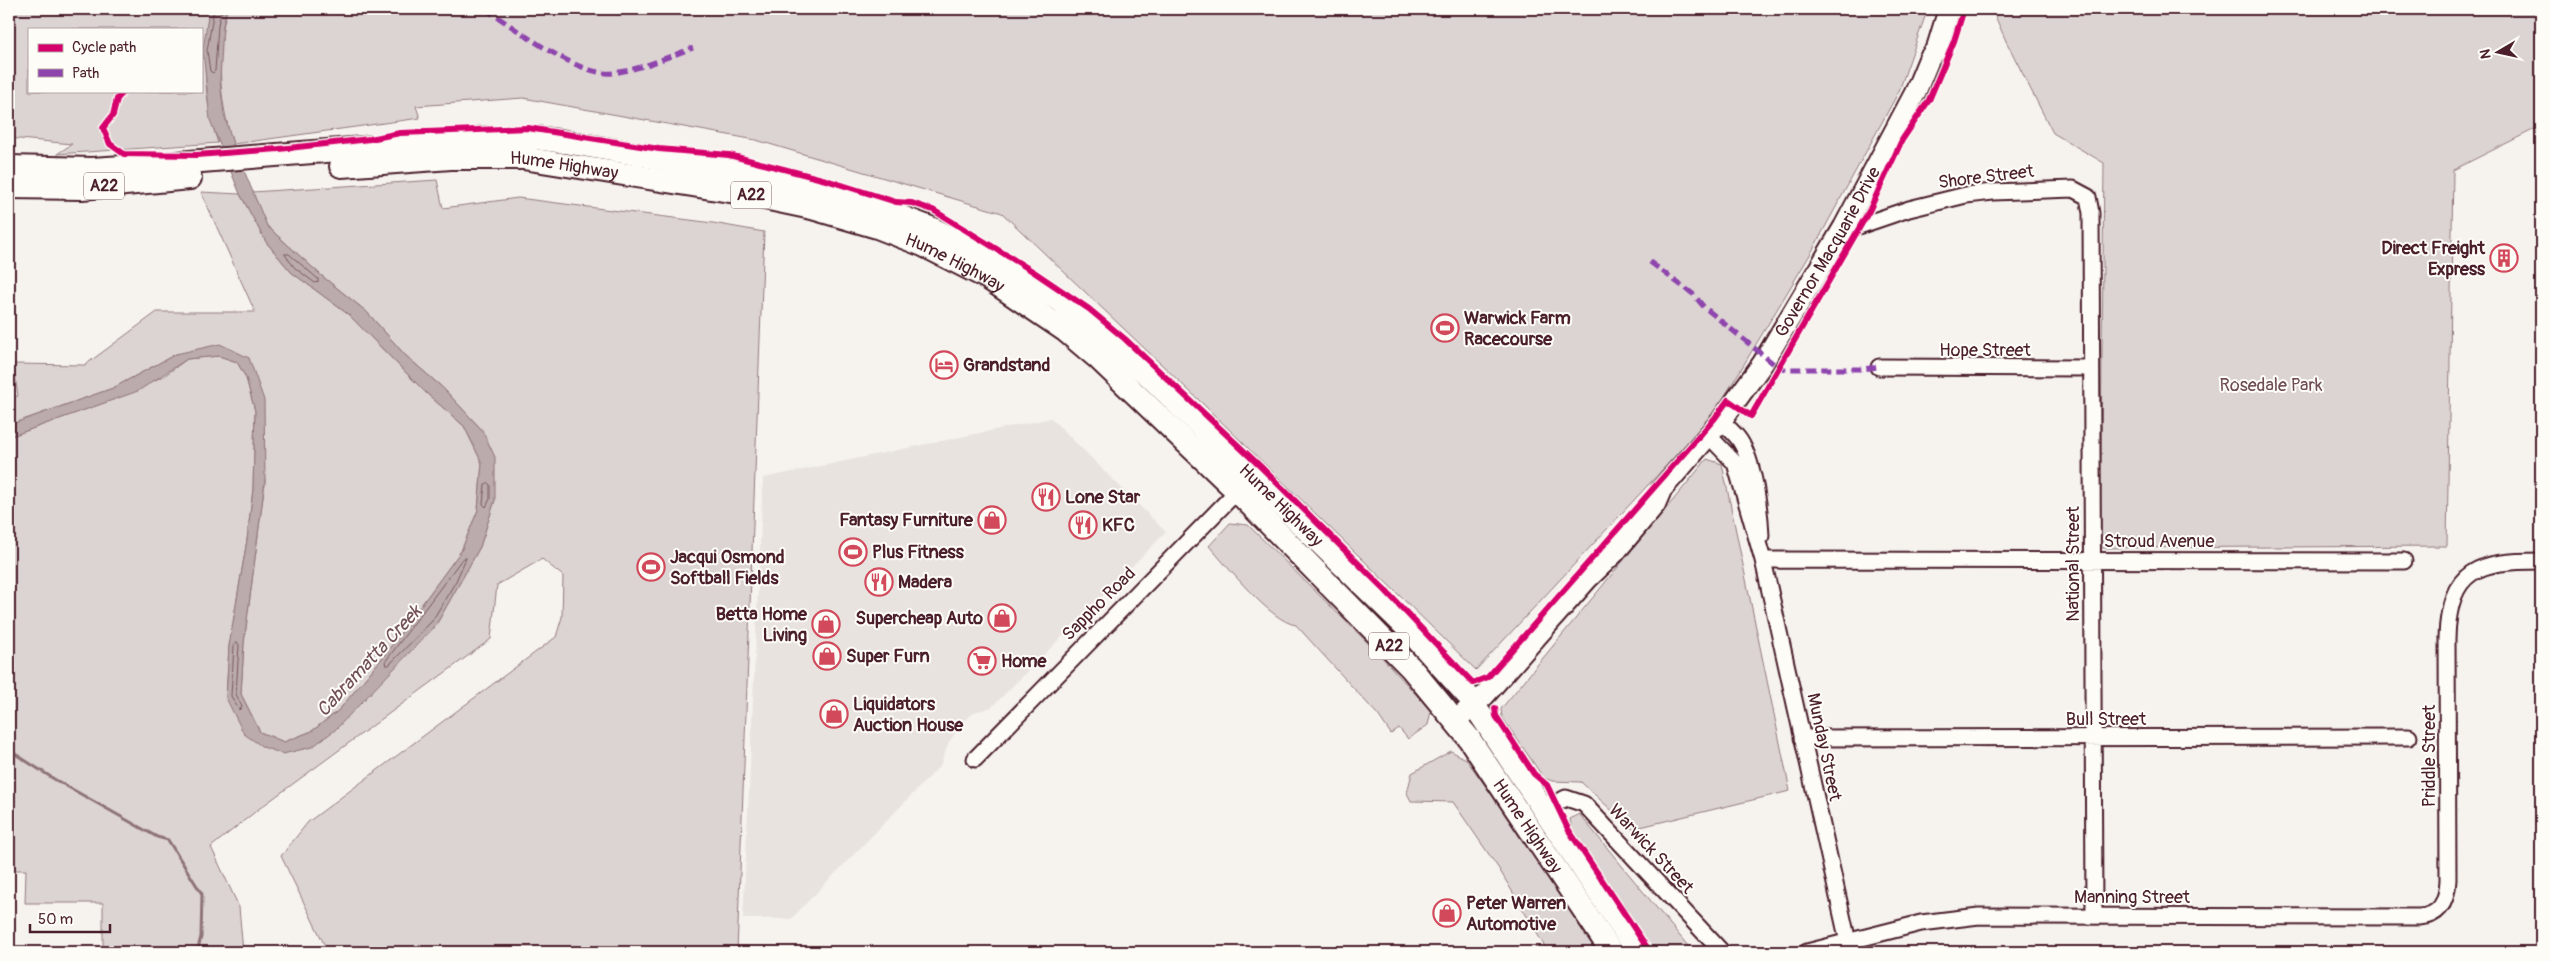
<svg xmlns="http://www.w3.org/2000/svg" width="2550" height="961" font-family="Pangolin,sans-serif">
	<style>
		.built { fill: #e9e3e0 }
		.green { fill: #dcd4d2; stroke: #937a7e; fill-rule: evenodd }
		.water { fill: #bbabac; stroke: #8e7378 }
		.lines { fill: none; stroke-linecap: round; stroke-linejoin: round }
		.shore { stroke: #77575f; stroke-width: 1 }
		.stream { stroke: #8e7378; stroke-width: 3 }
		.minor-casing { stroke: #4a1f2b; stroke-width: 19 }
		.major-casing { stroke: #4a1f2b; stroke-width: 24 }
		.highway-casing { stroke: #4a1f2b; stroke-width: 26 }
		.minor { stroke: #fdfcf7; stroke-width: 15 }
		.major { stroke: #fdfcf7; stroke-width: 20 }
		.highway { stroke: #fdfcf7; stroke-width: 22 }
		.quiet { stroke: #8e44ad; stroke-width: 5; stroke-dasharray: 10 5; stroke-linecap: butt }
		.cycleway-casing { stroke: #fdfcf7; stroke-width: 9 }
		.cycleway { stroke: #d6006c; stroke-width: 6 }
		.labels { text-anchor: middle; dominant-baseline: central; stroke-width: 4; stroke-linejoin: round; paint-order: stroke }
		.shield { fill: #fdfcf7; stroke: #806168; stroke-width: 1 }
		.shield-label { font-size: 16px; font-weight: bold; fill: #4a1f2b }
		.street-label { font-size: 18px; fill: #4a1f2b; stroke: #fdfcf7 }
		.poi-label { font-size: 18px; font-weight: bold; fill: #4a1f2b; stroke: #fdfcf7; text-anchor: start }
		.park-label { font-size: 18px; fill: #6e4c55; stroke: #fdfcf7 }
		.water-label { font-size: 19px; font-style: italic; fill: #725058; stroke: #fdfcf7 }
	</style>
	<rect width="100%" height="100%" fill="#f6f3ef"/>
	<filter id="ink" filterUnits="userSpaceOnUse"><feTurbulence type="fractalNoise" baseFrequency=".02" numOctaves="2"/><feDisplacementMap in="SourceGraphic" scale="10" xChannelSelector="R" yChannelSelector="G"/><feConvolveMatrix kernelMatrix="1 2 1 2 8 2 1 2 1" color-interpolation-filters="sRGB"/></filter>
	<g filter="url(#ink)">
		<!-- built -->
		<path class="built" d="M1051 418 1166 532 992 707 975 712 963 722 949 742 940 766 791 919H743L763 478Z"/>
		<!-- green -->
		<path class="green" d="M9 9H209C203 53 203 100 218 143L57 154 72 144 9 138ZM29 29H201V91H29Z
			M227 9H1932L1931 13 1927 11 1899 91 1811 253 1714 414 1476 670 1202 403 1002 213 756 140 523 98 416 106 420 118 233 144C219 100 216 54 227 9Z
			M1992 9H2541V126L2453 170 2447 546 2100 548 2104 163 2053 133 2006 41Z
			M437 180 443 208 518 198 713 223 764 232 737 952H328L281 856 308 822 556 637 562 617 563 576 542 559 497 585 491 639 260 808 211 847 239 907 243 952H103V903H25L26 870H9V437L109 401 164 376 187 359 219 356 237 362 246 378 255 411 253 489 247 540 229 646 226 698 263 747H312L436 625 480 547 495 500 482 430 443 388 405 355 367 312 322 276 267 226 252 192Z
			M201 192 240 194 266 242 291 272 349 315 425 392 464 426 482 463 478 510 461 551 383 657 339 710 312 731 284 742 260 732 241 694 244 643 265 481 249 358 176 354 113 388 9 425V398L18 396 13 364 85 365 157 312H255Z
			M1707 459 1722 464 1790 791 1632 829 1581 782 1552 781 1543 777 1502 717 1501 709Z
			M1230 523 1248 525 1379 654 1431 711 1428 725 1408 739 1399 728 1391 734 1378 715 1296 625C1271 622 1226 565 1209 546Z
			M1451 751 1466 759 1530 848 1599 952H1548L1499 869 1453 802 1411 801 1407 793 1412 773Z
			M1580 814V815L1693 952H1653L1572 831 1570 819Z"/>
		<!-- water -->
		<path class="water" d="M209 9H227L223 25 220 81 224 114 233 144 267 226 322 276 367 312 405 355 443 388 482 430 495 457V500L480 547 436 625 335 730 312 747 283 754 263 747 244 734 226 698 229 646 247 540 253 489 255 411 246 378 237 362 219 356 187 359 138 391 9 437V425L113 388 176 354 220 344 249 358 264 400 265 481 244 643 241 694 260 732 284 742 312 731 339 710 383 657 461 551 478 510 482 463 464 426 425 392 349 315 291 272 266 242 240 194 210 120 203 50Z"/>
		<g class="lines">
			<!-- shore -->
			<path class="shore" d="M214 9 207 51 210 71 213 73 215 71 218 25 222 9
				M285 254H289L318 279V282L315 283 295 268Z
				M488 483 490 485V499L486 507 483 504 485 485Z
				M466 558 456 581 432 621 389 665H386L385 662 462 559Z
				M237 642 239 645 236 694 242 707 239 710 231 696 234 646Z"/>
			<!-- stream -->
			<path class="stream" d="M9 750 54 779 157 837 168 840 202 894 201 937 197 952"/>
			<!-- minor casing -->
			<g class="minor-casing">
				<path id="minor" d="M1844 227 1859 226 1909 209 1966 195 1993 192 2073 189 2088 197 2091 213 2094 915
					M1879 367 2091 368
					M1721 421C1727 427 1735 433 1740 441 1754 463 1760 510 1761 536
					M1709 436 1735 463 1763 560 1848 942
					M1763 560 2404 561
					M1802 738 2409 737
					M975 759 1243 485
					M1543 810 1566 798 1584 804 1722 952
					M1807 952 1921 923 1979 916 2419 917C2441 916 2447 900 2448 880L2447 638C2449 568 2479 561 2541 561"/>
			</g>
			<!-- major casing -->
			<g class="major-casing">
				<g id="major">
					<path id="s1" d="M1456 720 1484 696 1588 578 1614 553 1655 504 1661 490 1721 421 1763 363 1844 227 1915 93 1929 59 1937 48 1949 9"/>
				</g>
			</g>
			<!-- highway casing -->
			<g class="highway-casing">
				<g id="highway">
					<path id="s2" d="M341 166 451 158H523L736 192 812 208 877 227 923 245 988 278 1066 331 1098 358 1237 491 1411 668 1468 737 1612 952"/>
					<path id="s3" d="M9 167 92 169 139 166 487 138H536L565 142 739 172 865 203 933 229 997 262 1061 301 1148 375 1405 626 1468 696 1638 952"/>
					<path d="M9 187 82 188 190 178"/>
				</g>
			</g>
			<!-- minor -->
			<use href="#minor" class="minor"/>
			<!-- major -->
			<use href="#major" class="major"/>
			<!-- highway -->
			<use href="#highway" class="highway"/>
			<!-- quiet -->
			<path class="quiet" d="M485 9C516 28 578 77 613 73 639 70 667 57 693 48
				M1650 262 1693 294 1704 307 1780 369H1863L1879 367"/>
			<!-- cycleway casing -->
			<g class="cycleway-casing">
				<path id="cycleway" d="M124 91 117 99 113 115 103 128 110 144 124 154 196 155 279 149 370 139 400 133 528 128 659 149 729 155 826 180 896 202 912 203 933 210 1034 272 1089 309 1125 339 1261 467 1383 588 1473 683 1488 677 1715 418 1728 400 1751 416 1869 211 1902 140 1929 100 1954 41 1964 9
					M1495 708 1496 716 1534 774 1547 785 1568 829 1650 952"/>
			</g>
			<!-- cycleway -->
			<use href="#cycleway" class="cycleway"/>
		</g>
	</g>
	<!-- icons -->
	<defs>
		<g id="building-ring" transform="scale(1.4375)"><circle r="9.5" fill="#fdfcf7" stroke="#d1495b" stroke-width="1.5"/><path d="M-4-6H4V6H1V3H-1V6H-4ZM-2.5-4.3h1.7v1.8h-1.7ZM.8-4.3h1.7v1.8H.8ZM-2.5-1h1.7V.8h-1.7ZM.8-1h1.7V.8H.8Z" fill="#d1495b"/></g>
		<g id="stadium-ring" transform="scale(1.4375)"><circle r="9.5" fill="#fdfcf7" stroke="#d1495b" stroke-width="1.5"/><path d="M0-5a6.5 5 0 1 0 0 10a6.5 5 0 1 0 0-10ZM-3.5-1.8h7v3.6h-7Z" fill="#d1495b"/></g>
		<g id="hotel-ring" transform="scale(1.4375)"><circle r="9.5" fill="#fdfcf7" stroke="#d1495b" stroke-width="1.5"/><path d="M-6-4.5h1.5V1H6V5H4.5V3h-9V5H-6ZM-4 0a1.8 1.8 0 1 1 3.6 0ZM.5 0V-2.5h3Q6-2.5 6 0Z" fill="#d1495b"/></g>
		<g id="restaurant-ring" transform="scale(1.4375)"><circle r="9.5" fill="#fdfcf7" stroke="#d1495b" stroke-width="1.5"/><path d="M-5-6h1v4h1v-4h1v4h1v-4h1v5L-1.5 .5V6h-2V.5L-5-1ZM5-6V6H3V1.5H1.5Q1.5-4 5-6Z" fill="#d1495b"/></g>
		<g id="shop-ring" transform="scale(1.4375)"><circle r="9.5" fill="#fdfcf7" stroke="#d1495b" stroke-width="1.5"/><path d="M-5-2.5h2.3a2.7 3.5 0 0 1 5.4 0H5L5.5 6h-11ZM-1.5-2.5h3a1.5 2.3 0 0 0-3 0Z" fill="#d1495b"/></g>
		<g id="supermarket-ring" transform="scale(1.4375)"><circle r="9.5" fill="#fdfcf7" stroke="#d1495b" stroke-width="1.5"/><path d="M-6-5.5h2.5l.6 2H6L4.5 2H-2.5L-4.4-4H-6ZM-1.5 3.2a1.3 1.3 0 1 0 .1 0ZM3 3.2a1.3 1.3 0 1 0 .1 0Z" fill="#d1495b"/></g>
	</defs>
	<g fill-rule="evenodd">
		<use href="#building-ring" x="2504" y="258"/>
		<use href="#stadium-ring" x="1445" y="328"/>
		<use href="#hotel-ring" x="944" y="365"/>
		<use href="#restaurant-ring" x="1046" y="497"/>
		<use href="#shop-ring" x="992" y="520"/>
		<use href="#restaurant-ring" x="1083" y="525"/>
		<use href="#stadium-ring" x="853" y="552"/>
		<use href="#stadium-ring" x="651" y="567"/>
		<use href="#restaurant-ring" x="879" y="582"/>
		<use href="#shop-ring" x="1002" y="618"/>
		<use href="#shop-ring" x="826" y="624"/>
		<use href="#shop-ring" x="827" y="656"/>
		<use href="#supermarket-ring" x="982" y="661"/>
		<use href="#shop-ring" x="834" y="714"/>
		<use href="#shop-ring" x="1447" y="913"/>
	</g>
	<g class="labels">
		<!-- shield labels -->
		<g class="shield">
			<rect x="84" y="172.5" width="40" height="27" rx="4"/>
			<rect x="731" y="181.5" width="40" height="27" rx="4"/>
			<rect x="1369" y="632.5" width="40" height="27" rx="4"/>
		</g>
		<g class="shield-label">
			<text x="104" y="186">A22</text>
			<text x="751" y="195">A22</text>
			<text x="1389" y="646">A22</text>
		</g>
		<!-- street labels -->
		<g class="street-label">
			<text stroke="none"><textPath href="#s2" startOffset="224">Hume Highway</textPath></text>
			<text transform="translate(1986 177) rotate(-7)">Shore Street</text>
			<text stroke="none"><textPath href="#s1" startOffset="601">Governor Macquarie Drive</textPath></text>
			<text stroke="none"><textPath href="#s2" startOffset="629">Hume Highway</textPath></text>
			<text x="1985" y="350">Hope Street</text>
			<text stroke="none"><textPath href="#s3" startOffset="1384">Hume Highway</textPath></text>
			<text x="2159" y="541">Stroud Avenue</text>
			<text transform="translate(2073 564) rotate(-90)">National Street</text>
			<text transform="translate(1099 604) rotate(-45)">Sappho Road</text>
			<text x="2106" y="719">Bull Street</text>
			<text transform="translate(1824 747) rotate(78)">Munday Street</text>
			<text transform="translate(2429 756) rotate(-90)">Priddle Street</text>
			<text stroke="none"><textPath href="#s2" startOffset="1439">Hume Highway</textPath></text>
			<text transform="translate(1651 849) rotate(47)">Warwick Street</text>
			<text x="2132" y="897">Manning Street</text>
		</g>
		<!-- poi labels -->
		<g class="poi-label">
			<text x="2485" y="248" text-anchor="end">Direct Freight<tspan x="2485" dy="21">Express</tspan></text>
			<text x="1464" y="318">Warwick Farm<tspan x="1464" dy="21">Racecourse</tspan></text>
			<text x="963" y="365">Grandstand</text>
			<text x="1065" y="497">Lone Star</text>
			<text x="973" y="520" text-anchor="end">Fantasy Furniture</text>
			<text x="1102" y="525">KFC</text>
			<text x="872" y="552">Plus Fitness</text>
			<text x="670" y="557">Jacqui Osmond<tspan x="670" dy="21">Softball Fields</tspan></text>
			<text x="898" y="582">Madera</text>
			<text x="807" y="614" text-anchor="end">Betta Home<tspan x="807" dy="21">Living</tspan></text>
			<text x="983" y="618" text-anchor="end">Supercheap Auto</text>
			<text x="846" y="656">Super Furn</text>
			<text x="1001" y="661">Home</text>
			<text x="853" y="704">Liquidators<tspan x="853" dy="21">Auction House</tspan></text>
			<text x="1466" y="903">Peter Warren<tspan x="1466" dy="21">Automotive</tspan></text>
		</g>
		<!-- park labels -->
		<g class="park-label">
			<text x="2271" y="385">Rosedale Park</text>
		</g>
		<!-- water labels -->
		<g class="water-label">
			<text transform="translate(369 661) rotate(-47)">Cabramatta Creek</text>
		</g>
	</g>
	<!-- margin -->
	<rect width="2550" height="961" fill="none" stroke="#fdfcf7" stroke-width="30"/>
	<rect x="15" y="15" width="2520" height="931" fill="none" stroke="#4a1f2b" stroke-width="2" filter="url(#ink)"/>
	<!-- legend -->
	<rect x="28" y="28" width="175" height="65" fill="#fdfcf7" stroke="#b5a4a5"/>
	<rect x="38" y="44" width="25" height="8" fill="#d6006c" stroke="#b5a4a5"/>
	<text x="72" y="52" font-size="15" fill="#4a1f2b">Cycle path</text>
	<rect x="38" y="69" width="25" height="8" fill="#8e44ad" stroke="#b5a4a5"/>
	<text x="72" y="78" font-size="15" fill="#4a1f2b">Path</text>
	<!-- north arrow -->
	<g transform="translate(2498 52) rotate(261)" stroke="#fdfcf7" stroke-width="4" paint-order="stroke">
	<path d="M0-4L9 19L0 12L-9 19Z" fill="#4a1f2b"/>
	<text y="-8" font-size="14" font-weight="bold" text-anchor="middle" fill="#4a1f2b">N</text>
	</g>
	<!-- scale -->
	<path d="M30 924v8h80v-8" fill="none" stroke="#4a1f2b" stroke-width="2.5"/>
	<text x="38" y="924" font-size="15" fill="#4a1f2b" stroke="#fdfcf7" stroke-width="4" paint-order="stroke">50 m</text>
</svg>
